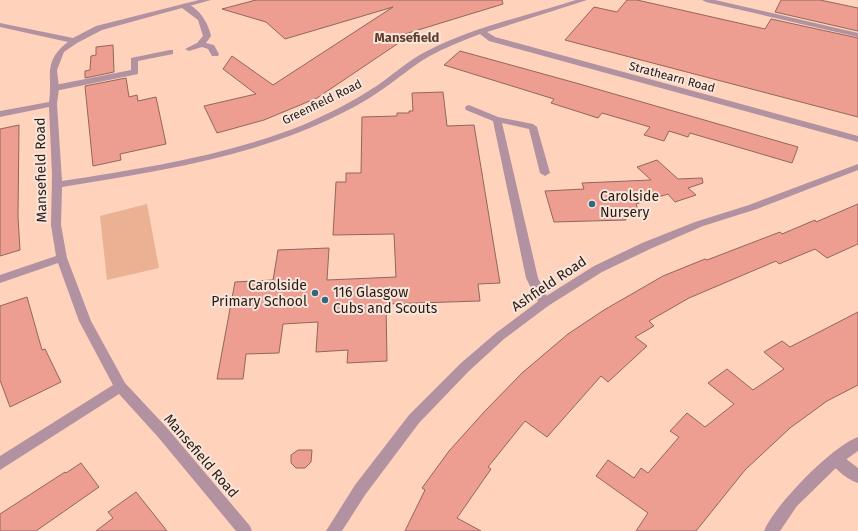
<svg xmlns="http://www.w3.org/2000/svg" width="858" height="531" font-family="'Fira Sans',sans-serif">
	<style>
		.green { fill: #eab192 }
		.building { fill: #ed9e91; stroke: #92665e }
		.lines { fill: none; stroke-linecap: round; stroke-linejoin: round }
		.service { fill: #b292a0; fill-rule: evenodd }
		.minor { fill: #b292a0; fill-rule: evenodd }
		.poi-dot { fill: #2e6881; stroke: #f8e6dd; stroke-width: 1.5 }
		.labels { text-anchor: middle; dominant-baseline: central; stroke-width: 4; stroke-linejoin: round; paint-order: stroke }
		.far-street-label { font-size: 12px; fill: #291a11; stroke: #f8e6dd }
		.far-neighbourhood-label { font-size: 13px; font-weight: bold; fill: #603d29; stroke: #f8e6dd }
		.street-label { font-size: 14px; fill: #291a11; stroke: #f8e6dd }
		.poi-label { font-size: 14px; fill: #291a11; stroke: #f8e6dd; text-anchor: start }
	</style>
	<rect width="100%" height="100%" fill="#ffd2bb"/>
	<!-- green -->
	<path class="green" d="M147 204 159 268 107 280 100 216Z"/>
	<!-- building -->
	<path class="building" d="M256 0H502L503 4 405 34 409 36 317 98 264 120 217 133 204 106 256 94 223 69 232 56 273 85 393 7 285 39 266 22 222 9Z
		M627 0H637L765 29 771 19 858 38V117L565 40 594 7 617 12Z
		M781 0H820L858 8V31L775 12Z
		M113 45 114 72 85 78V71L90 70 91 56 96 55V47Z
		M460 51 576 83 798 147 792 163 690 133 688 137 669 131 664 141 644 135 650 127 602 113 598 118 551 103 554 99 444 65Z
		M126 78 129 97 137 95 138 101 156 97 166 144 120 154 121 160 93 166 85 86Z
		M443 92 447 126 474 125 500 283 478 284 480 301 386 304 387 361 347 363 348 350 316 352 318 322 283 324 279 353 246 354 243 379H217L235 282 273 280 278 250 329 248 327 280 396 277 394 234 333 235 336 182H346V173H361L362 117 397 116V113H409V111H413L412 93Z
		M19 125 18 217 20 250 0 256V129Z
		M657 160 678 179 702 178 703 183 688 188 696 195 675 202 668 194 636 204 641 217H625L626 220 554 222 545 191 584 189 582 183 651 180 637 167Z
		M858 204V244L827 258 815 249 779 264 776 261 689 298 649 321 654 326 635 337 647 346 608 382 601 376 547 437 525 421 488 467 491 469 457 518 481 531H405L425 490 422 488 449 451 485 411 522 373 568 334 604 310 663 276 705 259 707 260 780 232 782 234 815 220 816 222Z
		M27 297 42 350 45 349 61 382 10 407 0 380V306Z
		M858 312V385L827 401 790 428 745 470 696 531H636L648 513 596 476 608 460 634 478 641 468 648 473 679 437 670 431 687 413 705 427 734 404 708 383 727 369 753 390 784 369 764 352 782 341 790 347Z
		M298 450H312L311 462 305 468H296L291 463V455Z
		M81 463 99 487 36 531H0V514L65 472 66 473Z
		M136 492 167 531H96L113 518 108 512Z"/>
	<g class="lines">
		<!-- service -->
		<path class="service" d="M182 4C196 2 209 24 211 36L206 43 214 45 219 54 218 56H212L208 49 202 47 189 51 185 49 197 43 203 36 198 20 182 8Z
			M170 50H173V54L138 61V74L55 91 51 88 55 85 131 70V58Z
			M469 105 498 117 533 124 537 127 550 173 545 176 540 173 529 129 502 123 538 278 550 303 548 306 544 307 540 306 526 278 493 121 466 110 465 108 466 106Z
			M836 453 841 455 858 468V483C848 480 833 468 829 459L831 455Z"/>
		<!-- minor -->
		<path class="minor" d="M199 0H211L102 30 77 43 64 52 57 70 59 88 57 104 62 181C144 168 225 156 303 125 328 114 354 101 378 85 394 74 409 60 427 51 474 27 526 16 576 0H587L487 32 495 37 858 136V142L489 41 480 34C462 41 444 48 428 57 412 66 398 79 383 89 366 101 347 111 328 120 244 159 152 172 62 187L61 225 67 258 91 321 125 383 168 429 250 526 252 531H236L158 437 119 394 0 470V456L113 385 79 321 58 263 0 283V275L56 256 51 225 52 175 49 107 0 117V111L49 102C53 75 42 62 68 42L0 27V23L73 38 96 26Z
			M702 0H715L858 33V37L706 2Z
			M858 164V170L757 209 703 226 650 249 602 272 548 306 504 339 469 371 419 423 365 495 342 531H326L355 485 409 415 461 363 496 333 540 300 594 266 642 243 695 222 749 205Z
			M858 437V451L841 463 797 506 780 531H764C774 506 832 446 858 437Z"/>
	</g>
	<!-- markers -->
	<g class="poi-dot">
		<circle cx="592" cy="204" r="4"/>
		<circle cx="315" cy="293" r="4"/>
		<circle cx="325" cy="300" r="4"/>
	</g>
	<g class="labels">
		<!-- far-street labels -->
		<g class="far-street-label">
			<text transform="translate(672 77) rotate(15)">Strathearn Road</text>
			<text transform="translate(322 102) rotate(-26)">Greenfield Road</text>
		</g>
		<!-- far-neighbourhood labels -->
		<g class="far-neighbourhood-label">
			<text x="407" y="37">Mansefield</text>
		</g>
		<!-- street labels -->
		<g class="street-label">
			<text transform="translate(41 170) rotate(-91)">Mansefield Road</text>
			<text transform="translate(549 284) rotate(-34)">Ashfield Road</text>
			<text transform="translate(201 456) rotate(49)">Mansefield Road</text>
		</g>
		<!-- poi labels -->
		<g class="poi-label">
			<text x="600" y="196">Carolside<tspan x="600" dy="16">Nursery</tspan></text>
			<text x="307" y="285" text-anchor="end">Carolside<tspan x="307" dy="16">Primary School</tspan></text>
			<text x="333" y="292">116 Glasgow<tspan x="333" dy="16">Cubs and Scouts</tspan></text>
		</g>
	</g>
</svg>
